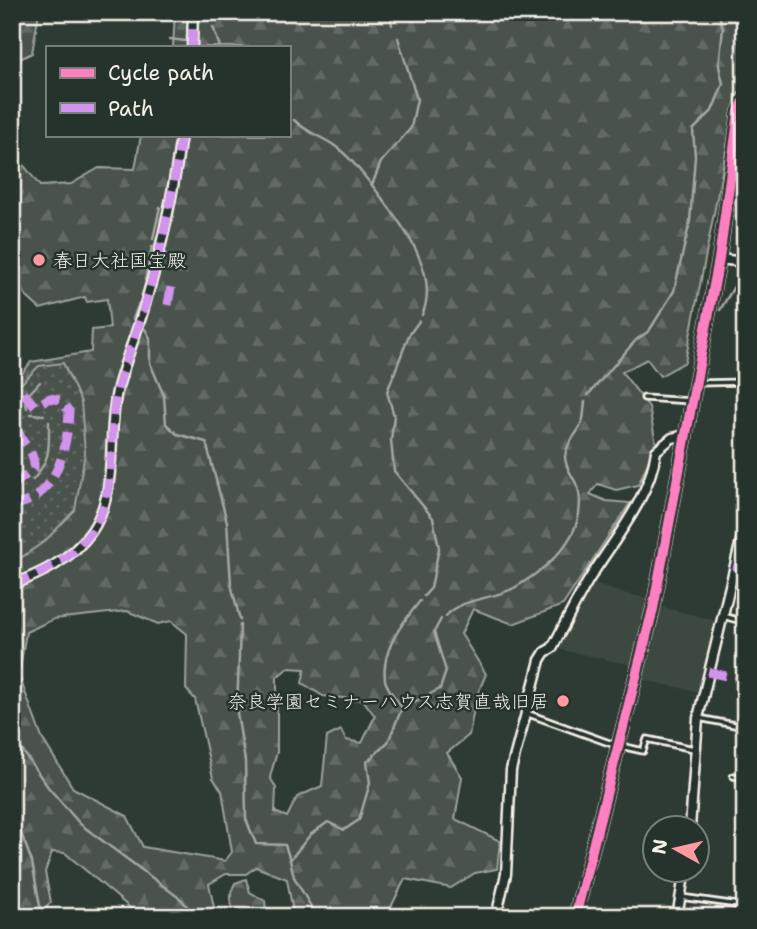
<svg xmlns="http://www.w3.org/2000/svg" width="757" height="929" viewBox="0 0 757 929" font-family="'Shantell Sans','Klee One',sans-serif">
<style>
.built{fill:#3c4841}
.forest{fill:url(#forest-firs);stroke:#9ea29a;stroke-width:2;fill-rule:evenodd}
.garden{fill:url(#garden-dots);stroke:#9ea29a;stroke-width:2}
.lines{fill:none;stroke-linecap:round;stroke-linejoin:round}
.stream{stroke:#a4a8a0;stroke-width:2.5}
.lane-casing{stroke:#f4f1e8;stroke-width:9}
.street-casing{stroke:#f4f1e8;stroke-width:13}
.secondary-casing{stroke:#f4f1e8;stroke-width:16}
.lane{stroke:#26332d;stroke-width:3.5}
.street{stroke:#26332d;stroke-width:8}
.secondary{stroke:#26332d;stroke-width:10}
.quiet{stroke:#d193ec;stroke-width:9;stroke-dasharray:18 9;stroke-linecap:butt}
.cycleway-casing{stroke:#26332d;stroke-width:15}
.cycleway{stroke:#ff80c0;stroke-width:10}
.poi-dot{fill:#ff9aa2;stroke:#26332d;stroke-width:2.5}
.labels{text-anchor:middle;stroke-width:5;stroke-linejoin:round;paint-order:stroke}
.poi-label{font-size:19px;fill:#f4f1e8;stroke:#26332d;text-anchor:start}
</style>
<defs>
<pattern id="forest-firs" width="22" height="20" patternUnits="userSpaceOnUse" patternTransform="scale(1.75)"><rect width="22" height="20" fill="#48524c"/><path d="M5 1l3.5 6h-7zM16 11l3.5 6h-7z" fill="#636b66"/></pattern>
<pattern id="garden-dots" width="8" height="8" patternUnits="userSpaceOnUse" patternTransform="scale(1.75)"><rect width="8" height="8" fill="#48524c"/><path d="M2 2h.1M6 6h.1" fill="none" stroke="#636b66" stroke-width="1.8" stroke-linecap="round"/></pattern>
</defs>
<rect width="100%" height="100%" fill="#2e3b34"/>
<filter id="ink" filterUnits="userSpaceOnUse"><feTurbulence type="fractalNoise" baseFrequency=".0143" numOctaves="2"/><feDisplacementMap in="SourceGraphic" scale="14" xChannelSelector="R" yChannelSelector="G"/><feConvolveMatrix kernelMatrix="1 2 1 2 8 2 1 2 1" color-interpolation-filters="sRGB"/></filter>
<g filter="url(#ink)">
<polygon class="built" points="589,581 618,592 654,600 654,605 717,621 699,692 635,678 637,666 552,648"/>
<g class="forest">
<polygon points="12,12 39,12 32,53 12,63"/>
<path d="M175,12h570v74l-8,9 -52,267 -25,14 -13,-17 -25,13 27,35 7,37 -18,41 -22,5 -18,-6 -8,10 16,7 24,2 -67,102 -50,19 -40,-15 -12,25 25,40 -10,24 -7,37 -22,18 15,24 -7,42 45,22 -3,28 -22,4 -24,15 -46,-9 -19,38h-89l-4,-5 -6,-33 -31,-12 -10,7h-20l-17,10 7,33h-75l-76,-64 -13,-1 -7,20 6,30 -13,15h-16l-10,-30v-510l6,2 13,-17 60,-10 1,-22 18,-2 -3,-29 -20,3 -2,-5 -45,12 -13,-12 -15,-25v-110l10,1 18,23 31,-2 28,-16 36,1 6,-34h148v-88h-116zM127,611l31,13 13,-3 16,13 -1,55 9,10 18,79 9,13 10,61 -7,9 -82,-14 -16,-31 -54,-28 -31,-50 -21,-57 -7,-6 6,-7 6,-36 28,-13zM288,668l17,1 -3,14 21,13 40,4 12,16 -13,27 -16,-3 -5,-10 -14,7 -5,49 -25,11 -10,20 -12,-5 1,-24 -6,-11 7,-25v-75z"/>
<path d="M246,879l4,13 15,9 2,16h-32c-5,-12 -6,-23 0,-34z"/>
</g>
<polygon class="garden" points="63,363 81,402 85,453 75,510 45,541 12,564 12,387 22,383 39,366"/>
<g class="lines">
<g class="stream">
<polyline points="206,12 210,20"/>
<polyline points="390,12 392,25"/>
<polyline points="213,27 220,47"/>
<path d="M398,38l19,61 -6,29 -30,34 -9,23c25,33 70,86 50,130"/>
<polyline points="170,39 185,41"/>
<polyline points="289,113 289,114"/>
<path d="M294,120c12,12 24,15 38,24 16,10 27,26 39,40"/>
<polyline points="153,239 160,207"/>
<polyline points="145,280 152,247"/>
<polyline points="720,310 741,275"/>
<polyline points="133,319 139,303"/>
<polyline points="419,321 409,335 387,392 394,416 391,440 394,471 433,518 439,548 431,588 424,596"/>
<polyline points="145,329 150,338 150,363 164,396 166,424 177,434 206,442 227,522 231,584 240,620"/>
<polyline points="588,395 636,340 649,331 674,291 690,221 695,156 693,130 712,111 723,84 719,66 723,28 718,12"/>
<polyline points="27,396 40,382"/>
<polyline points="25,399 27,408"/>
<polyline points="31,414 44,415"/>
<path d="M33,480c18,-22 16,-31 16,-58"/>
<path d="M446,616c17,-19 46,-16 68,-28 34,-20 72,-52 65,-96 -2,-12 -14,-22 -14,-35 1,-14 12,-22 17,-34 2,-6 2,-14 3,-21"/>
<polyline points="240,625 237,713 245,761 246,819 256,844 285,845 290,860"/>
<path d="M402,708c-5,-8 -15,-19 -17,-28 -4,-30 17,-57 35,-79"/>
<polyline points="12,736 48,787 80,824 182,900 195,917"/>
<polyline points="12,809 32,862 42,917"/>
<polyline points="317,917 294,877 290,860 310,835 328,822 344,830 359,820 370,783 367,762 388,742 402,708 440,689 446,671 434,632 441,619"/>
</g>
<g class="lane-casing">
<g id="lane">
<polyline points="698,383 745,382"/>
<polyline points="644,398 691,401"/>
<polyline points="723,616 745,622"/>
<polyline points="526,713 612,744 643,751 647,739 694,749"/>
<polyline points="699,718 745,727"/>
<polyline points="733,776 745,778"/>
<polyline points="681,897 745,906"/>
</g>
</g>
<g class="street-casing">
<g id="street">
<polyline points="192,47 193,12"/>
<polyline points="719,259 745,262"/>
<polyline points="745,319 745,376"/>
<path d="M12,585c30,-12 59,-25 79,-53 29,-42 15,-98 27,-145 8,-29 20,-57 28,-86 16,-54 28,-111 35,-166"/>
<polyline points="690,828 698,718 745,524"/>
<path d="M496,917l10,-43 5,-104 29,-110 5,-8 7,-4c12,-22 23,-45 36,-67 25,-41 62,-82 68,-130l16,-13 14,-3"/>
<polyline points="677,917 685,870"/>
</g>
</g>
<g class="secondary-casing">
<polyline id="secondary" points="575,917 653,609 719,259 739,112 745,99"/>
</g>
<use href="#lane" class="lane"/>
<use href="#street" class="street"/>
<use href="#secondary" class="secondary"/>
<g class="quiet">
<polyline points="192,47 193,12"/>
<polyline points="168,305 171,287"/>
<path d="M12,486l22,-17c2,-22 -19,-29 -19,-51"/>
<path d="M12,505c44,-3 56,-59 57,-94l-9,-11 -10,-2 -15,8 -21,-23"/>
<polyline points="733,566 745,569"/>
<path d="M12,585c30,-12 59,-25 79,-53 29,-42 15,-98 27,-145 8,-29 20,-57 28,-86 16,-54 28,-111 35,-166"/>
<polyline points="708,672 745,680"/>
</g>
<g class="cycleway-casing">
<polyline id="cycleway" points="575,917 653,609 719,259 739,112 745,99"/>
</g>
<use href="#cycleway" class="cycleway"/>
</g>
</g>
<g class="poi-dot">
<circle cx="39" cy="260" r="7"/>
<circle cx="563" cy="701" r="7"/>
</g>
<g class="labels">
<g class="poi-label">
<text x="53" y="267">春日大社国宝殿</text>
<text x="549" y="708" text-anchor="end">奈良学園セミナーハウス志賀直哉旧居</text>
</g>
</g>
<rect width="757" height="929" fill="none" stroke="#26332d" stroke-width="42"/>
<rect x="21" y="21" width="715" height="887" fill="none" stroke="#f4f1e8" stroke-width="2.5" filter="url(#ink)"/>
<rect x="46" y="46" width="245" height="91" fill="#26332d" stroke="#787f78" stroke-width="2"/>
<rect x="60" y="68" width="35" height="10" fill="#ff80c0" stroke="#787f78" stroke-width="2"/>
<text x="108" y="80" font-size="21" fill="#f4f1e8">Cycle path</text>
<rect x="60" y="103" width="35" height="10" fill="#d193ec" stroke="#787f78" stroke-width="2"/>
<text x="108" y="116" font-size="21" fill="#f4f1e8">Path</text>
<g transform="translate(676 849) rotate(278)"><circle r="33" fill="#26332d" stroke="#787f78" stroke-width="2"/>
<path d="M0-5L12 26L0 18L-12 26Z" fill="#ff9aa2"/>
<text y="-10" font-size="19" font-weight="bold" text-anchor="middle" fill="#f4f1e8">N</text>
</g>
</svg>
